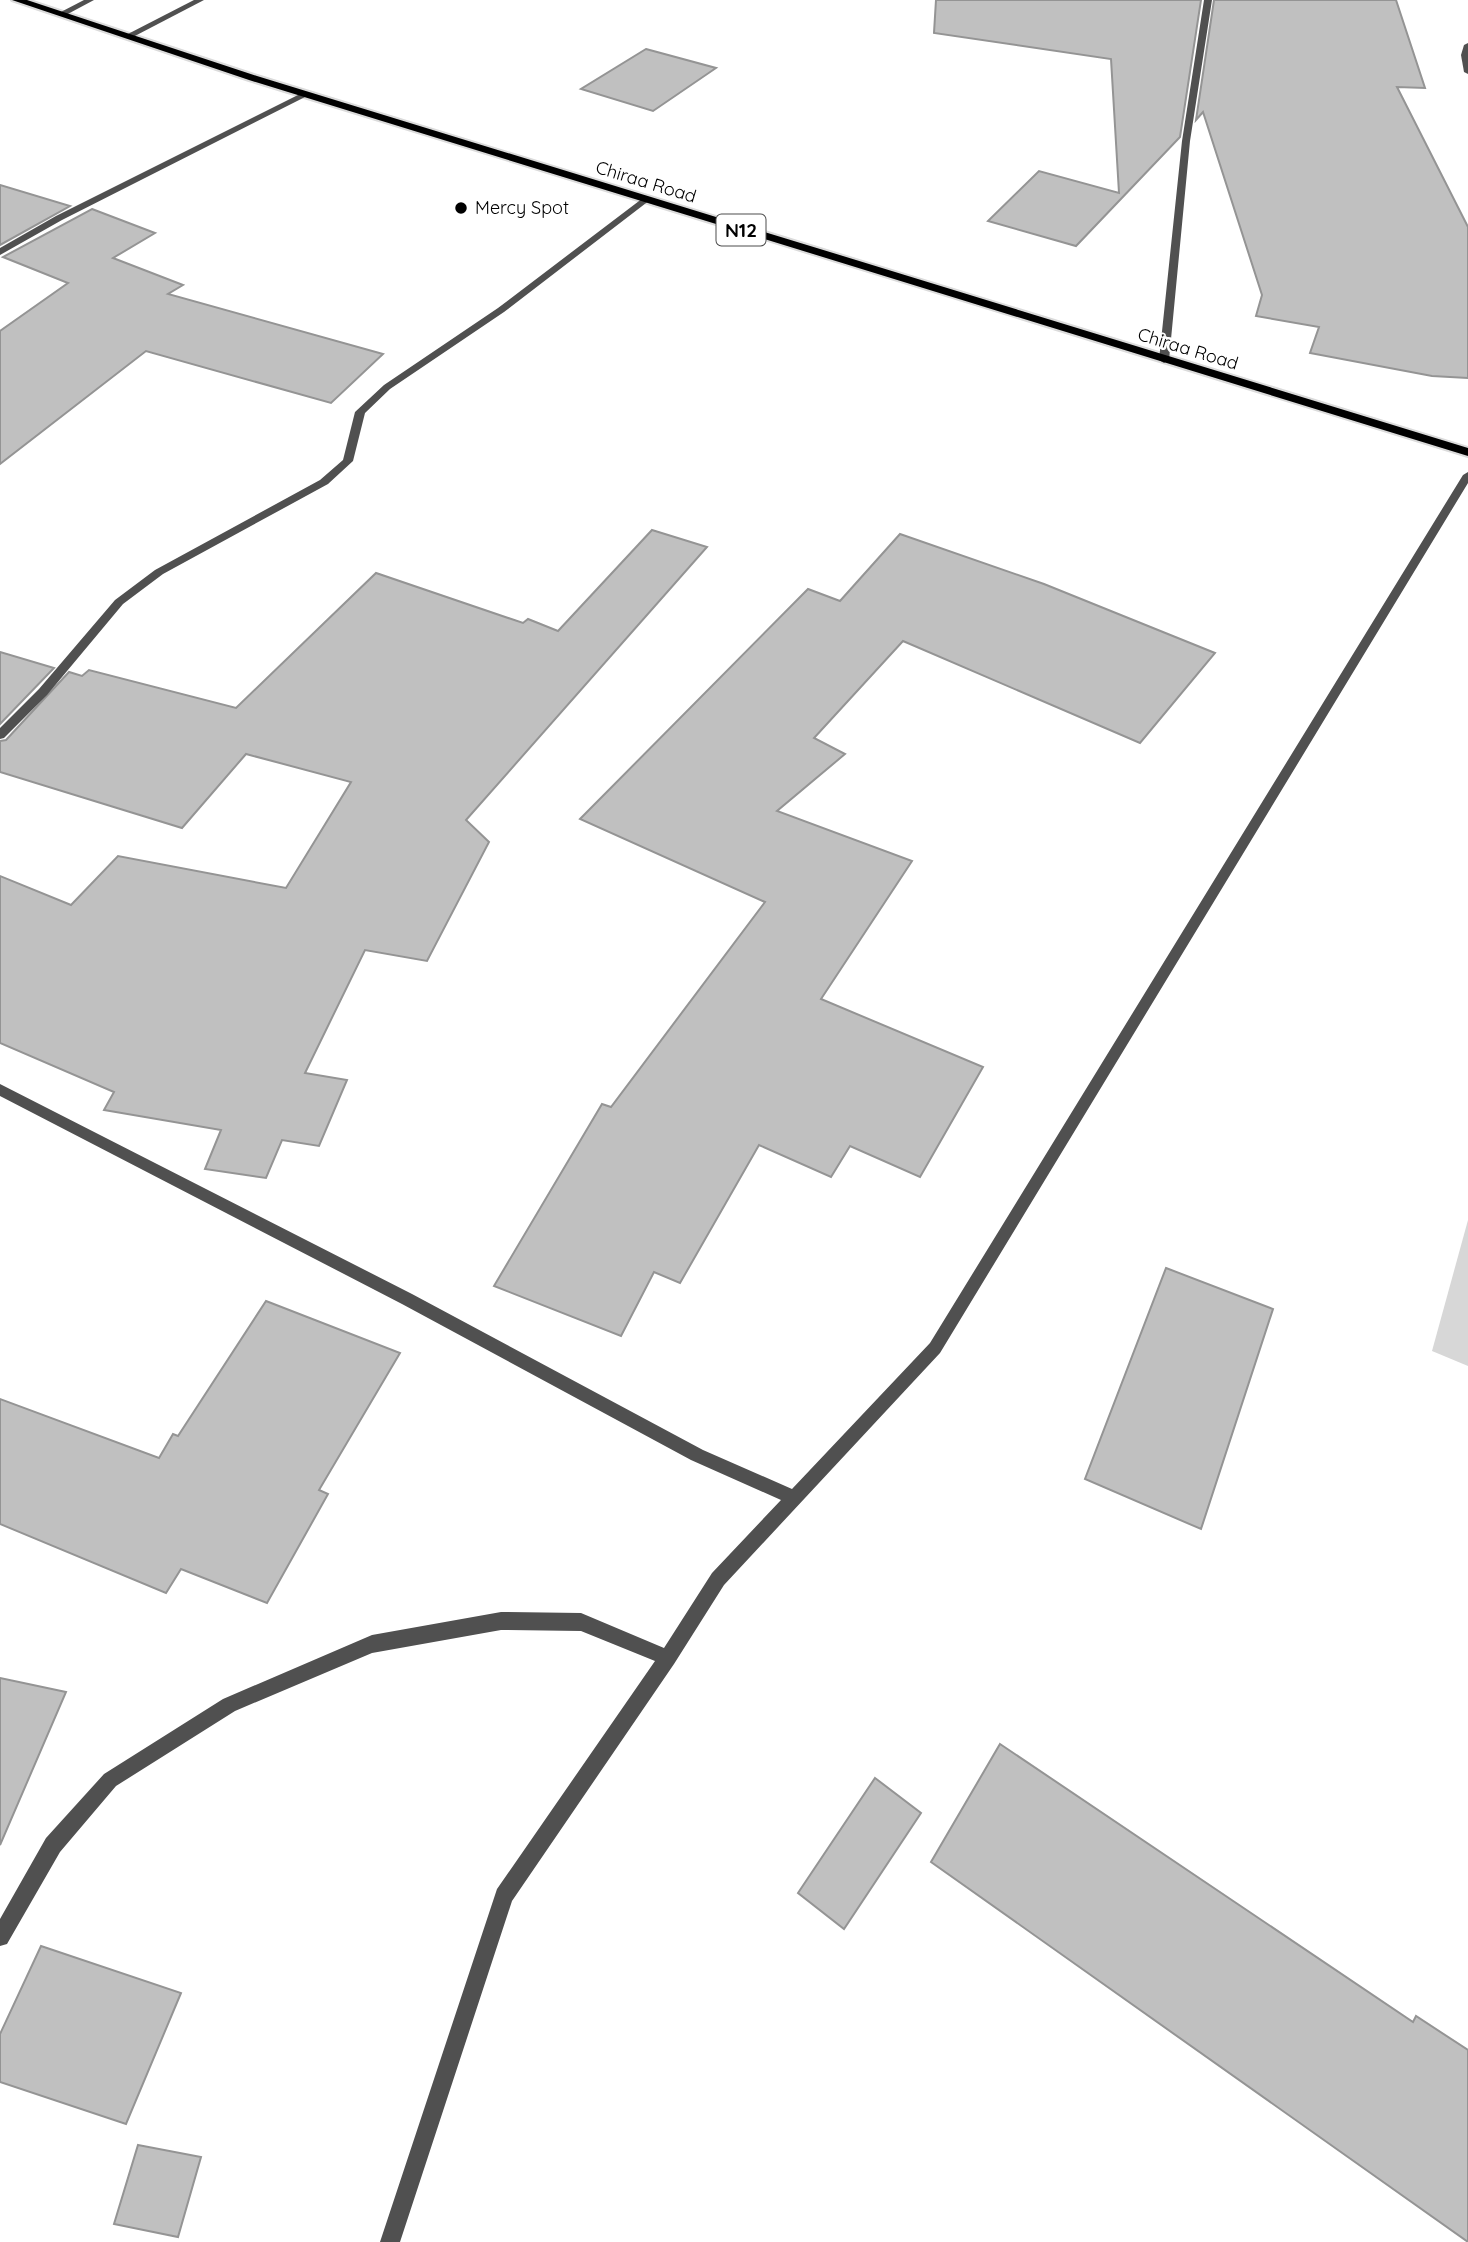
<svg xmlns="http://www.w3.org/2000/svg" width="1468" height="2242" viewBox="0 0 1468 2242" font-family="Quicksand,sans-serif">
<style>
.green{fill:#d7d7d7}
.building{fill:#c0c0c0;stroke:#949494;stroke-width:2}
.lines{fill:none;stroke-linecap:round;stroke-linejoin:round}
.trunk-casing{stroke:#dbdbdb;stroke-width:4}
.service{fill:#505050;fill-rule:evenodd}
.minor{fill:#505050;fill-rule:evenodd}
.trunk{fill:#000;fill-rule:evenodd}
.poi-dot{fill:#000;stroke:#fff;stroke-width:2.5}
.labels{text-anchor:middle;stroke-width:5;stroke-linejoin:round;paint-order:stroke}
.far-street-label{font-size:18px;fill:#000;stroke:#fff}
.far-poi-label{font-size:18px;fill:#000;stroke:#fff;text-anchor:start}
.shield{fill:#fff;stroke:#4c4c4c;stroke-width:2}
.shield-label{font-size:19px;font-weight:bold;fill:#000}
</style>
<rect width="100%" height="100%" fill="#fff"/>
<polygon class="green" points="1468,1220 1468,1366 1432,1351"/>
<g class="building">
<polygon points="936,0 1201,0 1180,137 1076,246 988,221 1039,171 1119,193 1111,59 934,33"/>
<polygon points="1214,0 1396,0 1425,88 1397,87 1468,227 1468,378 1432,376 1310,353 1319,327 1256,316 1262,295 1203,112 1196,120"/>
<polygon points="646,49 716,68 653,111 581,89"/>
<polygon points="0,185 70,206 0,245"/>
<polygon points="92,209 155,233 113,258 183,285 168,294 383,354 331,403 146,351 0,464 0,331 68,283 3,257"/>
<polygon points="652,530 707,547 466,820 489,842 427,961 365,950 305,1073 347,1080 319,1146 282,1140 266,1178 205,1169 221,1130 104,1110 114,1092 0,1043 0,876 71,905 118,856 286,888 351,782 246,754 182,828 0,772 0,741 6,740 69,672 82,676 89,670 236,708 376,573 523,623 528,619 558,631"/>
<polygon points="900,534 1044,584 1215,653 1140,743 903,641 814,738 845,754 777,811 912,861 821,999 983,1067 920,1177 850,1146 831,1177 759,1145 680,1283 654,1272 621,1336 494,1286 602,1104 611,1107 765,902 580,819 808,589 840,601"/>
<polygon points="0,652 54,668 0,724"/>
<polygon points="1166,1268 1273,1309 1201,1529 1085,1479"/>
<polygon points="266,1301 400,1353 319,1490 328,1494 267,1603 181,1569 166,1593 0,1524 0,1399 159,1458 173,1434 178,1436"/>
<polygon points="0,1678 66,1692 0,1845"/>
<polygon points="1000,1744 1413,2022 1416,2016 1468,2050 1468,2242 931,1862"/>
<polygon points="875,1778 921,1813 844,1929 798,1893"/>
<polygon points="41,1946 181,1993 126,2124 0,2082 0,2034"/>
<polygon points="138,2145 201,2157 178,2237 114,2224"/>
</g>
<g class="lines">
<g class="trunk-casing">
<polygon id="trunk" points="12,0 27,0 257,76 1468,448 1468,456 249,80"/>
</g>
<polygon class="service" points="84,0 94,0 64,16 57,14"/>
<g class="minor">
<polygon points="194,0 204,0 131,38 124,36"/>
<polygon points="1204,0 1212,0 1190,141 1169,360 1164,363 1159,360 1182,141"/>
<polygon points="1468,43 1468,74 1464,72 1461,55 1464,45"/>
<polygon points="304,92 311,94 62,220 0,255 0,248 56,216"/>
<polygon points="643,198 650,200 504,312 390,389 365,413 353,461 328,484 163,574 123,604 47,695 4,738 0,739 0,728 39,689 115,600 155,570 320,480 343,460 355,412 384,385 498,308"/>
<polygon points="1468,472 1468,483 940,1353 724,1585 674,1664 512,1901 400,2242 380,2242 497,1889 655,1661 581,1631 501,1630 372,1653 235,1711 116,1786 60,1852 7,1944 0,1946 0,1919 46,1838 104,1774 223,1699 372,1635 501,1612 581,1613 664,1648 712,1573 781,1500 691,1460 402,1304 0,1096 0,1084 412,1294 703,1450 792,1489 930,1343 1463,475"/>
</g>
<use href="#trunk" class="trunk"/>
</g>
<circle class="poi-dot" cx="461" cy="208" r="7"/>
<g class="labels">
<g class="far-street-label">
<text transform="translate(646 182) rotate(17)" y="6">Chiraa Road</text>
<text transform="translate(1188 349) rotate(17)" y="6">Chiraa Road</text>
</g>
<g class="far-poi-label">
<text x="475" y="214">Mercy Spot</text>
</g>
<rect class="shield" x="716.5" y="214.5" width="49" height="31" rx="5"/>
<g class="shield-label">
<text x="741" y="237">N12</text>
</g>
</g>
</svg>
